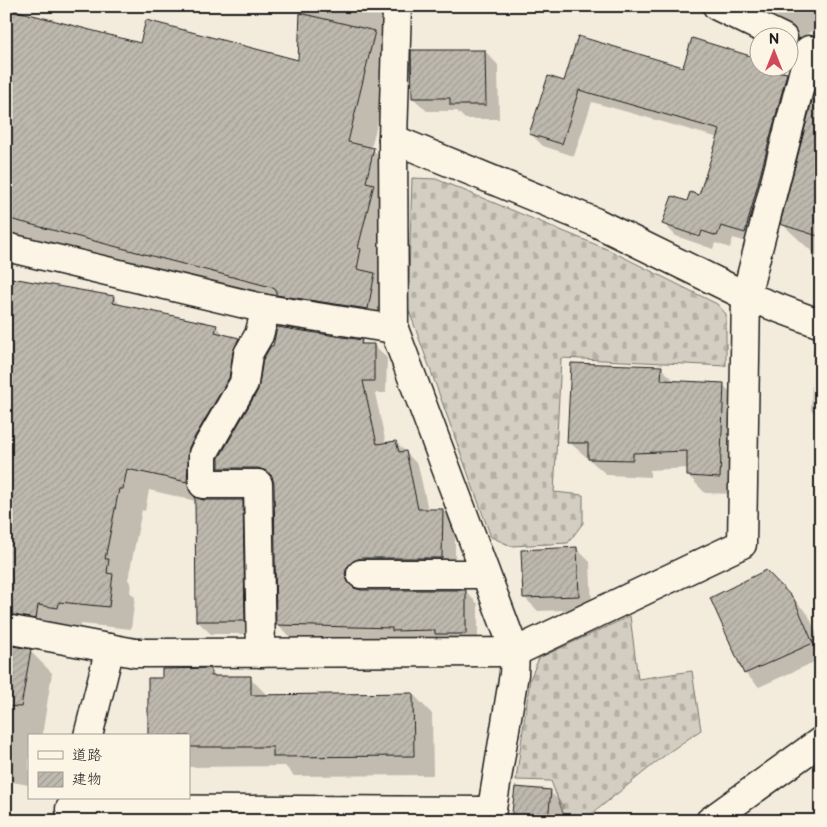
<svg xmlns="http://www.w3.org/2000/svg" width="827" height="827" viewBox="0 0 827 827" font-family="'Balsamiq Sans','Klee One',sans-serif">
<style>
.cemetery{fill:url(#cemetery-stones);stroke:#78756e}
.shadow{fill:#0003}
.building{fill:url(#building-hatch);stroke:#1c1c1c}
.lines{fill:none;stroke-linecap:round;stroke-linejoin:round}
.minor-casing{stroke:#1c1c1c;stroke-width:31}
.minor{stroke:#fcf5e5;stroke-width:28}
</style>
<defs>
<pattern id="cemetery-stones" width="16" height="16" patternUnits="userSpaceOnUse" patternTransform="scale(1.25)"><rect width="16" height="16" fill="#d3cec1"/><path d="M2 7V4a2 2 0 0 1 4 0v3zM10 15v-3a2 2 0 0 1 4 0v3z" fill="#b5b0a5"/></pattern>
<pattern id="building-hatch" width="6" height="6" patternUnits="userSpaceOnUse" patternTransform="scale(1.25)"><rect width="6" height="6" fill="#beb9ae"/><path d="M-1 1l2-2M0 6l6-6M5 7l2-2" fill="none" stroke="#a39e95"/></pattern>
</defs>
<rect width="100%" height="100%" fill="#f3ecdd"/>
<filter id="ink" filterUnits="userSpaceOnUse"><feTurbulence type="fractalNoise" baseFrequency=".02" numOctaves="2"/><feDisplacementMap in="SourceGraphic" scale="10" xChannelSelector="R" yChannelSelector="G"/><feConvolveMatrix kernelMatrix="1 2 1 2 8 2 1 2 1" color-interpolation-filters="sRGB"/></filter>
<g filter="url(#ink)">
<g class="cemetery">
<polygon points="412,178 436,179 609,250 717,304 726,314 726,366 561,358 554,492 583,495 583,523 568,543 511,546 491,537 408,308"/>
<polygon points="630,616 638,679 692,671 701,730 669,752 583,821 566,821 551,781 516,780 530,679 539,658"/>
</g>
<g class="shadow">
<polygon points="301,6 395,6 395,53 371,148 393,169 394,206 378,268 381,270 379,279 395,295 388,329 6,232 6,9 141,44 300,61"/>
<polygon points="729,6 821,6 821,24 799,40"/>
<polygon points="485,51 498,65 499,119 465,119 457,111 427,111 413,98"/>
<polygon points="684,68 781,68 792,78 758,245 733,238 730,248 715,243 713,249 676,236 664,224 688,203 700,197 719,138 592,102 574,156 543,146 530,133 565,83"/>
<polygon points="821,83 821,260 782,224"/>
<polygon points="6,278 114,298 122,306 216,326 225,335 239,339 261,361 254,374 250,406 361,341 365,345 374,345 387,358 386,393 375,393 386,444 396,442 418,465 428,510 442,510 455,523 455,571 360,580 358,590 465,591 478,604 478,646 290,637 277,624 274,481 233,481 220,468 220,454 211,469 209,501 242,501 256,515 258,634 211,634 197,621 196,501 149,490 145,511 142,510 128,580 131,583 130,592 135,597 131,629 81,624 80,630 16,642 14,647 30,651 52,673 42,736 29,736 29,785 6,781"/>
<polygon points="817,340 821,340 821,419 811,410 813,350"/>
<polygon points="661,368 676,382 723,385 741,402 737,494 705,493 688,475 688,468 650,470 650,477 607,475 569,442"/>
<polygon points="576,548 590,562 592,609 538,611 525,598"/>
<polygon points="766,572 808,614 821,644 821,659 759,687 745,673 711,598"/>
<polygon points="210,670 218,678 250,678 268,696 413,694 432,714 433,775 294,776 285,766 189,767 189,736 164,679"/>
<polygon points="550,792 564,805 563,817 567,821 512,821"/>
</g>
<g class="building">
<polygon points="6,8 140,43 146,20 298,60 300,13 375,31 348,142 374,148 366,182 374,184 358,248 361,249 357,269 375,273 368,309 276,295 276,290 271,287 6,218"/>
<polygon points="578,36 683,67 692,38 760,59 760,68 787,73 745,233 721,226 717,236 702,231 700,237 662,224 672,196 687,201 690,192 699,195 720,130 579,90 562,144 529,134 548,76 564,81"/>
<polygon points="411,50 485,50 486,105 450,105 450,98 412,98"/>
<polygon points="817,81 821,82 821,237 780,224"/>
<polygon points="6,277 114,296 113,303 217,325 215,332 239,338 233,352 229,378 189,447 187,482 127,469 123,489 119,489 105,559 109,559 107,573 113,574 109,607 59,602 58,608 38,605 36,619 6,614"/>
<polygon points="277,327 362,340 361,344 374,344 374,381 363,381 377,444 396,441 399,452 406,451 418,509 443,509 442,558 361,558 353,561 347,567 345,574 348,582 354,588 361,590 466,590 466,634 435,634 435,630 392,631 392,628 276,625 274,484 272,476 266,471 258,468 219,468 219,458 258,390 263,359 271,346 273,346"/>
<polygon points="571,363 662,366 661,380 724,383 720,478 687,476 687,451 633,453 633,460 588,459 588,443 567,443"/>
<polygon points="195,497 203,500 243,500 245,621 196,621"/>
<polygon points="577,547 579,596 523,598 521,550"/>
<polygon points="766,570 794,599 813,643 744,674 710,598"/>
<polygon points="6,645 31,649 21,707 6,706"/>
<polygon points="211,668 211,676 251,676 251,695 413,693 414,756 273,757 273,747 189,747 189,736 148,736 148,678 162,678 162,669"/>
<polygon points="515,787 551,790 548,821 511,821"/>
</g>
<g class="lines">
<g class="minor-casing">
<g id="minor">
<polyline points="397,6 393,139 394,329 515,652 514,674 490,821"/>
<polyline points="717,6 783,38"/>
<polyline points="393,139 595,222 746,296 821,324"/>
<polyline points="6,247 266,309 394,329"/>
<polyline points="361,574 485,574"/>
<polyline points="6,629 135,653 515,652 742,544 746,296 809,50"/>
<polyline points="261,653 258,484 203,484 203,454 244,383 248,354 259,335 266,309"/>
<polyline points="88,736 110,648"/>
<polyline points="70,809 491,811"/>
<polyline points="710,821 821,741"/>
</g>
</g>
<use href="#minor" class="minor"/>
</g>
</g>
<rect width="827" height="827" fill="none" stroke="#fcf5e5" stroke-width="25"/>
<rect x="12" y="12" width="802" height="802" fill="none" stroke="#1c1c1c" stroke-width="2" filter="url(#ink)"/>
<rect x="28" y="734" width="162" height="65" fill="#fcf5e5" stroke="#a29e95"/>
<rect x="38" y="751" width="25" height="8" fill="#fcf5e5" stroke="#a29e95"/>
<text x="72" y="760" font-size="15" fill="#1c1c1c">道路</text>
<rect x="38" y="772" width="25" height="15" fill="url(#building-hatch)" stroke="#a29e95"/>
<text x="72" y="784" font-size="15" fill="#1c1c1c">建物</text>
<g transform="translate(774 52)"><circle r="24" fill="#fcf5e5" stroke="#a29e95"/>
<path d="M0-4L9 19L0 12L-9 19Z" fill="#d1495b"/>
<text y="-8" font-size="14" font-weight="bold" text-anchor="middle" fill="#1c1c1c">N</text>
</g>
</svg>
